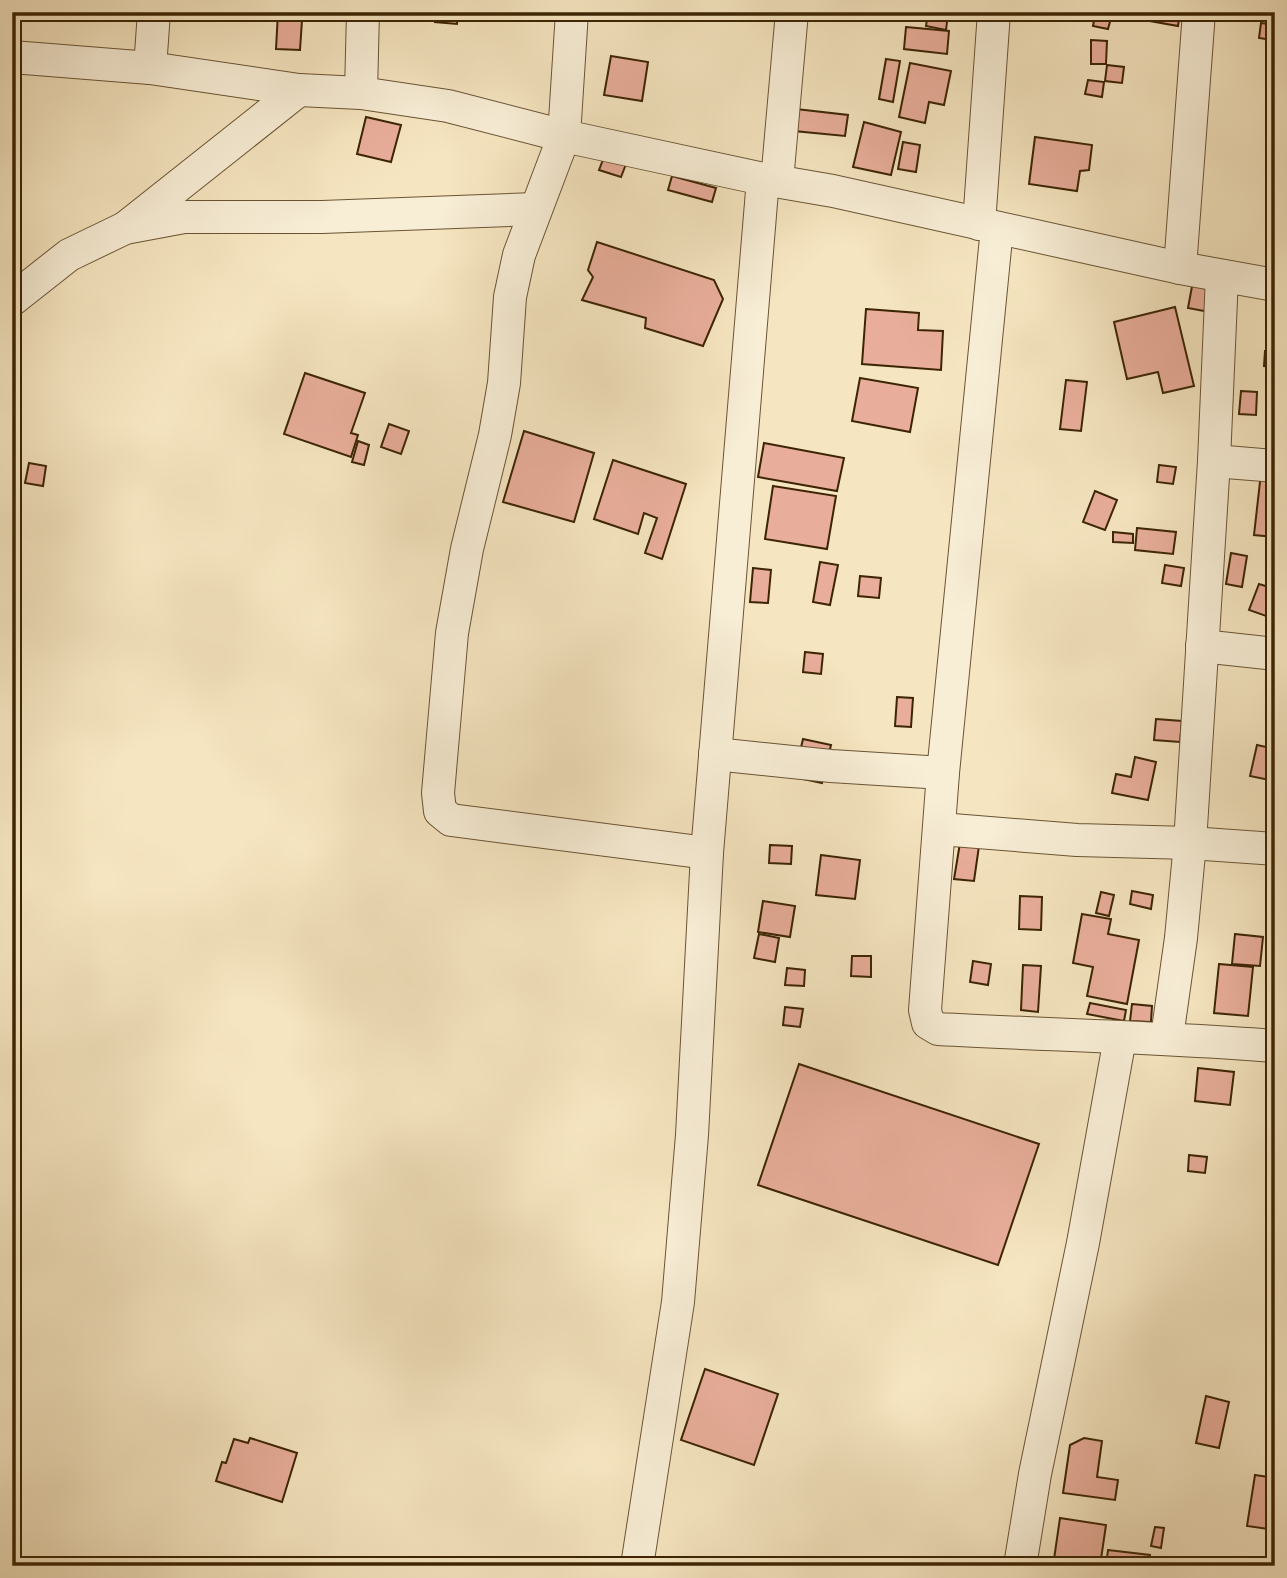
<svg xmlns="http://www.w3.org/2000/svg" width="1287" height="1578" viewBox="0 0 1287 1578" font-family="'EB Garamond',serif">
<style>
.building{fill:#e9ae9b;stroke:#3c2404;stroke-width:2}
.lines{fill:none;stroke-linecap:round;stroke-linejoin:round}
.minor-casing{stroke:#6a5433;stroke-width:34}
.minor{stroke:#f8eed6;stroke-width:32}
</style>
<rect width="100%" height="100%" fill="#f5e5c0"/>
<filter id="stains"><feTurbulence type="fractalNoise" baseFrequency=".00286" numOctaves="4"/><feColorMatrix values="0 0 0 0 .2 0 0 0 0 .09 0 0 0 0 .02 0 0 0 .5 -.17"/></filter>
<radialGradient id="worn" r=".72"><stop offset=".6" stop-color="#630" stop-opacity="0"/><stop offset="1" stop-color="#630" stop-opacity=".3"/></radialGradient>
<g class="building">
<polygon points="278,12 291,12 291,19 302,20 300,50 276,49"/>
<polygon points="436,12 458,12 457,24 435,22"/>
<polygon points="928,12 948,14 946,30 926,26"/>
<polygon points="1139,12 1180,12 1178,26 1138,19"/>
<polygon points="1095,15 1111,18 1108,29 1093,26"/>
<polygon points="1261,23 1275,25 1272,40 1259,38"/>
<polygon points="906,27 949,31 947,54 904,49"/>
<polygon points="1091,40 1107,41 1106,64 1091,64"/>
<polygon points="611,56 648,62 642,101 604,95"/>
<polygon points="886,59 900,61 893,102 879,99"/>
<polygon points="910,63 951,71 944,105 929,102 925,123 899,117"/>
<polygon points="1107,65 1124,67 1122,83 1105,81"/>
<polygon points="1088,80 1104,82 1102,97 1085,94"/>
<polygon points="796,109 848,115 845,136 794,131"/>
<polygon points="366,117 401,125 391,162 357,154"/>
<polygon points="864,122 901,132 891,175 853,167"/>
<polygon points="1035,137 1092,145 1089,170 1080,171 1077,191 1029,184"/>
<polygon points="903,142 920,145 916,172 898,169"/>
<polygon points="606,152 628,159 621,177 599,170"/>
<polygon points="672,176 716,188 712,202 668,190"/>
<polygon points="597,242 714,280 723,299 703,346 645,328 646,318 582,300 593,277 588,270"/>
<polygon points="1193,281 1220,286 1215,313 1188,308"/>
<polygon points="1175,307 1194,386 1163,393 1158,372 1127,379 1114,322"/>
<polygon points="866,309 919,313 918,330 943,331 941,370 862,364"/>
<polygon points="1265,351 1275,351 1275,367 1264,366"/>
<polygon points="305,373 365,393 351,433 358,435 351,457 284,434"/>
<polygon points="860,378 918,388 910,432 852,421"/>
<polygon points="1066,380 1087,382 1081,431 1060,429"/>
<polygon points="1241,391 1257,392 1256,415 1239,414"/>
<polygon points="389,424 409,431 401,454 381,447"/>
<polygon points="524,431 594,453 574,522 503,502"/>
<polygon points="358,441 369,445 364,465 352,462"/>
<polygon points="764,443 844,458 837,491 758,477"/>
<polygon points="613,460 686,484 662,559 645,553 657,518 644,513 638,534 594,519"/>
<polygon points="29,463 46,466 43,486 25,483"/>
<polygon points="1159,465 1176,467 1173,484 1157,482"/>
<polygon points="1261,473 1275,474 1274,537 1254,535"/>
<polygon points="773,486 836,496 827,549 765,539"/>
<polygon points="1095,491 1117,500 1105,530 1083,522"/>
<polygon points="1137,528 1176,532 1173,554 1135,550"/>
<polygon points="1113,532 1133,534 1133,543 1113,542"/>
<polygon points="1231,553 1247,556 1242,587 1226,584"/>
<polygon points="820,562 838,565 830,605 813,602"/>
<polygon points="1165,565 1184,568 1181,586 1162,583"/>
<polygon points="753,568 771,570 768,603 750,602"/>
<polygon points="860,576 881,578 879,598 858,596"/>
<polygon points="1259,584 1275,589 1275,619 1249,610"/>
<polygon points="805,652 823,654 821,674 803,672"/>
<polygon points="897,697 913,698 911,727 895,726"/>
<polygon points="1156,719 1182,721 1180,742 1154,740"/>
<polygon points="803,739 831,745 822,783 794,777"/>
<polygon points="1257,745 1275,749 1275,781 1250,776"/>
<polygon points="1135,757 1156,762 1148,800 1112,793 1116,774 1131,777"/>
<polygon points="960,843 979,846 974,881 954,879"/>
<polygon points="770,845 792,846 791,864 769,863"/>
<polygon points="821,855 860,860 855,899 816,895"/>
<polygon points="1132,891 1153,895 1151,909 1130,904"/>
<polygon points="1101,892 1114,895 1109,916 1096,913"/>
<polygon points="1020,896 1042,897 1041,930 1019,929"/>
<polygon points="763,901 795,906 790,937 758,932"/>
<polygon points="1082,914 1111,919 1108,934 1139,940 1127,1004 1087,996 1093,967 1073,963"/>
<polygon points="759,934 779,938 775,962 754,958"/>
<polygon points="1235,934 1263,937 1260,966 1232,964"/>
<polygon points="852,956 871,956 871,977 851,976"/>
<polygon points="973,961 991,964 988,985 970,982"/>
<polygon points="1219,964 1253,967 1248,1016 1214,1013"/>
<polygon points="1023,965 1041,966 1038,1012 1021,1010"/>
<polygon points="787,968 805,970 804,986 785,985"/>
<polygon points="1090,1003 1126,1010 1124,1021 1087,1014"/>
<polygon points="1132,1004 1152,1006 1151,1022 1130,1021"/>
<polygon points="785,1007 803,1009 800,1027 783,1025"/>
<polygon points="799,1064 1039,1144 998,1265 758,1185"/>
<polygon points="1198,1068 1234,1072 1230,1105 1195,1101"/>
<polygon points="1189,1155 1207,1157 1205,1173 1188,1171"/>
<polygon points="705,1369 778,1394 754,1465 681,1440"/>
<polygon points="1206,1396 1229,1402 1219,1448 1196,1443"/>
<polygon points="250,1438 297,1453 282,1502 216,1481 222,1462 226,1463 234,1439 248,1443"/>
<polygon points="1084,1438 1102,1441 1097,1477 1118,1480 1115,1500 1063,1493 1070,1445"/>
<polygon points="1255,1475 1275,1478 1275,1530 1247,1526"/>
<polygon points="1060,1518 1106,1525 1100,1566 1053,1566"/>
<polygon points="1155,1527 1164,1528 1161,1548 1151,1546"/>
<polygon points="1108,1550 1150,1555 1149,1566 1106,1566"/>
</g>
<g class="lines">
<g class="minor-casing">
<g id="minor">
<polyline points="572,12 564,136 519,255 510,297 504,383 495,435 467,549 452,633 438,793 440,811 451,820 707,853"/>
<polyline points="12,57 150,68 299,90 361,93 448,106 564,136 763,179 833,191 1180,268 1275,285"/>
<polyline points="150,68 154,12"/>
<polyline points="361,93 363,12"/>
<polyline points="777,181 792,12"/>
<polyline points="979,224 994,12"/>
<polyline points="125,228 184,217 322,217 535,209"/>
<path d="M997,228l-54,545 -18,237 3,13 10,6c113,6 225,8 337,17"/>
<polyline points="1180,268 1199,12"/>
<polyline points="12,300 69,255 125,228 299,90"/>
<polyline points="1214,461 1275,466"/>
<polyline points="1202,646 1275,654"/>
<polyline points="715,754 831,766 943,773"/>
<polyline points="940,829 1077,840 1190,843 1275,849"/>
<polyline points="1167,1037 1181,938 1190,843 1214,461 1222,276"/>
<polyline points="637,1566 678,1302 692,1135 707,853 763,179"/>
<polyline points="1020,1566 1035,1474 1083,1243 1120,1038"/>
</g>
</g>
<use href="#minor" class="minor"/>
</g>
<rect width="1287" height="1578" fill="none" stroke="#f5e5c0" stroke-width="42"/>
<rect x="14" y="14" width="1259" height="1550" fill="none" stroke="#3c2404" stroke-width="3.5"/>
<rect x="21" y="21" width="1245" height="1536" fill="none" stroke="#3c2404" stroke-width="2"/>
<rect width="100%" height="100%" filter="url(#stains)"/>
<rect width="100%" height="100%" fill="url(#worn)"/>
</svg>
